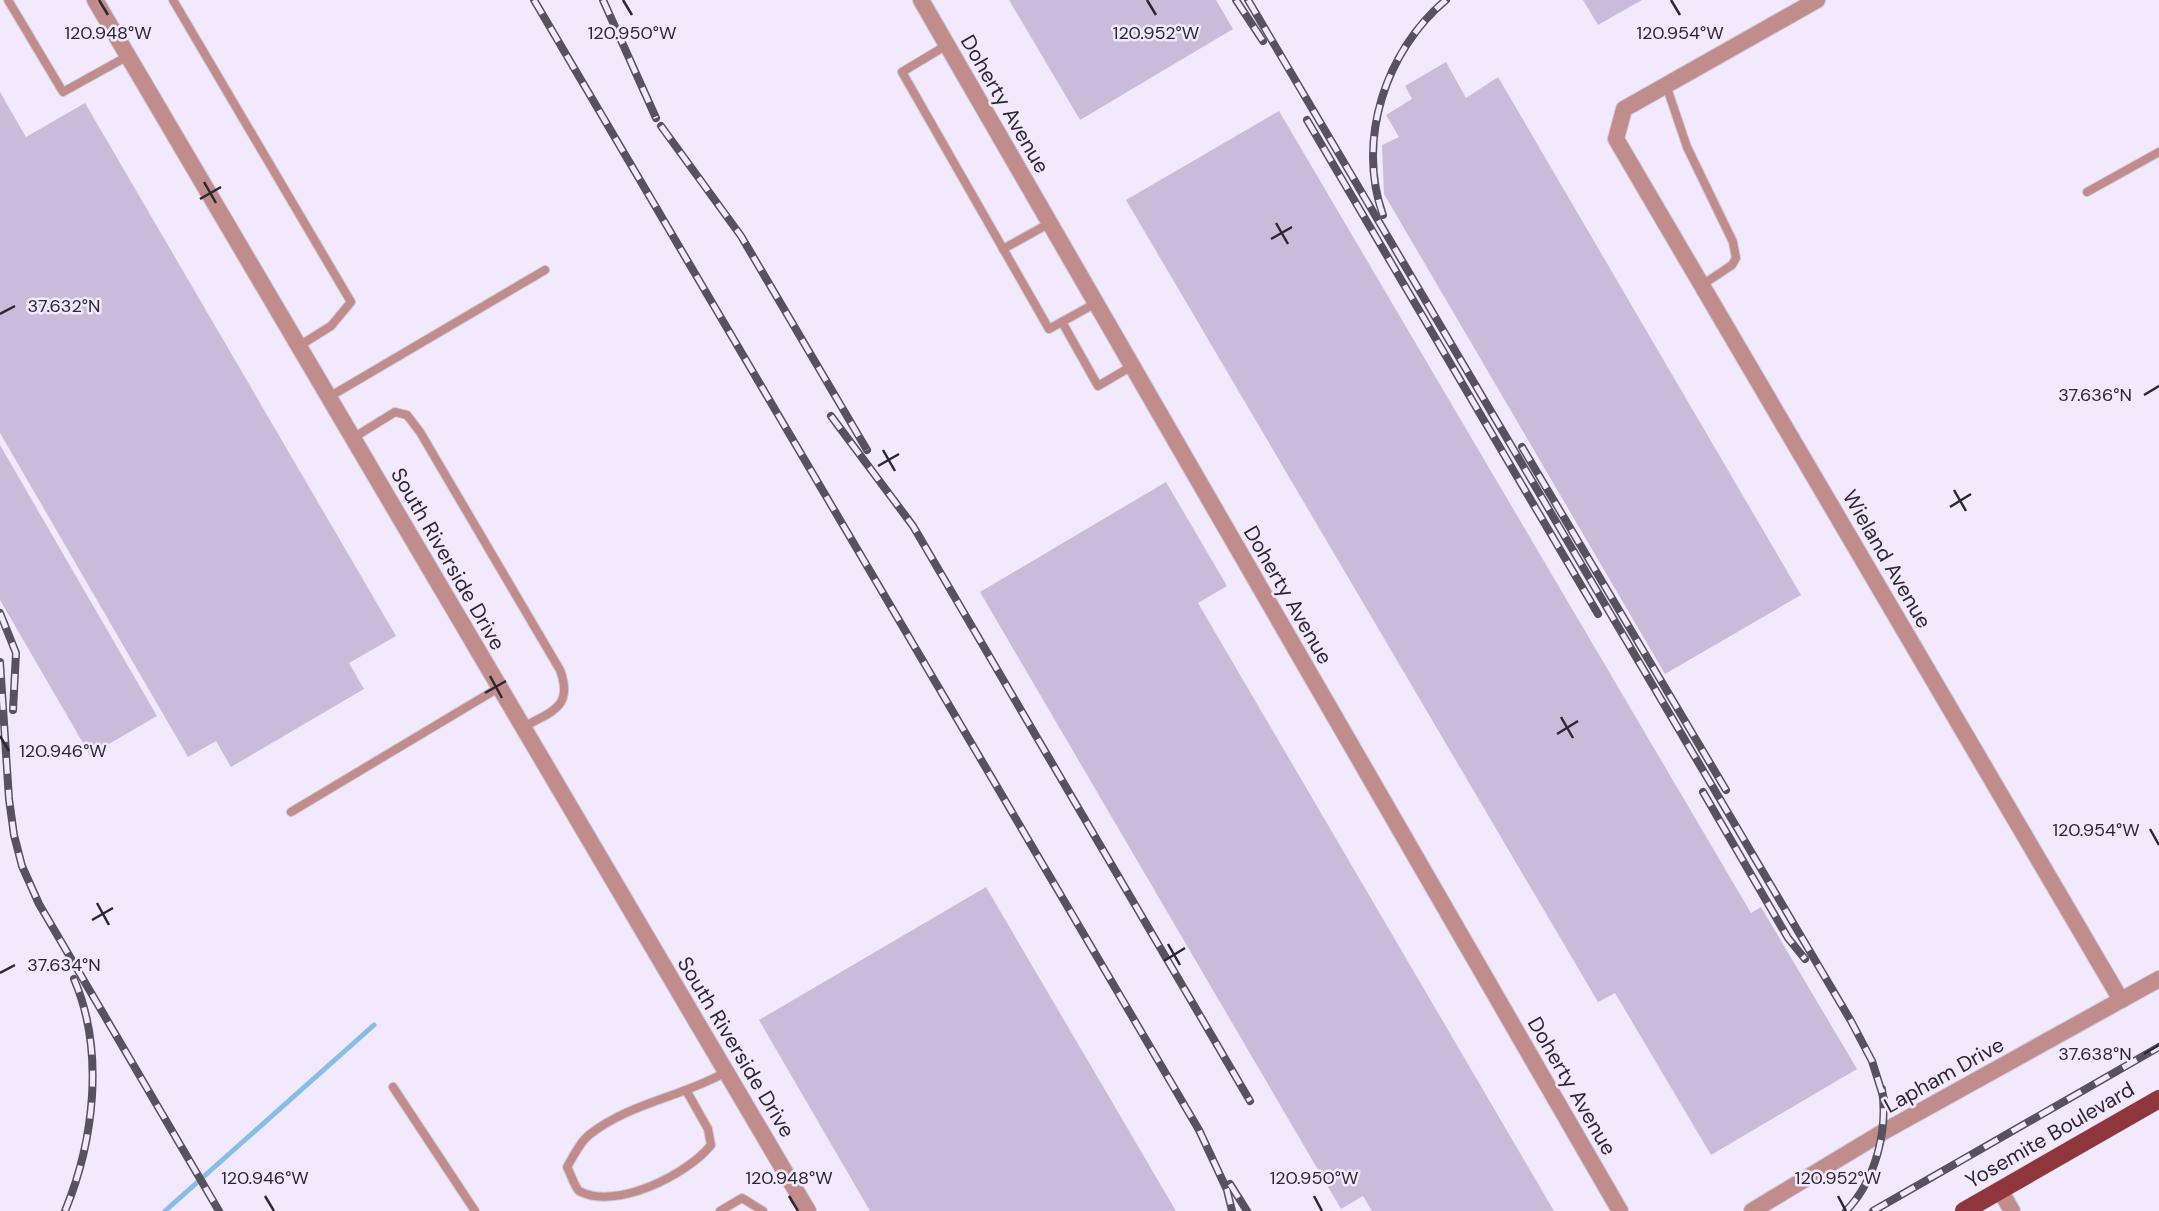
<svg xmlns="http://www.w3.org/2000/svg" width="2159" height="1211" viewBox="0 0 2159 1211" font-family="'DM Sans',sans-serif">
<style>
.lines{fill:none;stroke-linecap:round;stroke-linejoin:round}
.stream{stroke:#87bde6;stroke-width:5}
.building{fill:#cbbbdb}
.lane-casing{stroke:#cfc6d9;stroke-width:10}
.street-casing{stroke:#cfc6d9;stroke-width:18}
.primary-casing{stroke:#cfc6d9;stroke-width:19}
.lane{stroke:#c08c8c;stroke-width:8}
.street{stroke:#c08c8c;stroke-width:16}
.primary{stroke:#8f363d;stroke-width:18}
.rail-casing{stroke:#58515f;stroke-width:8}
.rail{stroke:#f3e9fd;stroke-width:5;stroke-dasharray:16;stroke-linecap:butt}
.ticks{fill:none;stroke:#2d2733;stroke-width:2.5}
.labels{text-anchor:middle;stroke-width:5;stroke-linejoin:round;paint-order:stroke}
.street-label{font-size:21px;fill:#2d2733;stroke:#f3e9fd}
.ticks-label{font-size:18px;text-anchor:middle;fill:#2d2733;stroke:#f3e9fd;stroke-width:5;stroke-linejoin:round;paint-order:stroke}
</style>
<rect width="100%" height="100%" fill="#f3e9fd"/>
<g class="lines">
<polyline class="stream" points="165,1211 374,1025"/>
</g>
<g class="building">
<polygon points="1009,0 1216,0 1233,29 1080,120"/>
<polygon points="1583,0 1642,0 1598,25"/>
<polygon points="1446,62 1466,98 1498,77 1801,595 1665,674 1384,194 1382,145 1399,137 1386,115 1412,99 1405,86"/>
<polygon points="0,92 26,137 85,103 396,636 349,663 364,689 231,767 216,741 188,757 0,433"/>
<polygon points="1279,111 1751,913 1761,907 1857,1069 1711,1155 1615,993 1598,1002 1126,200"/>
<polygon points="0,445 157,716 90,755 0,600"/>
<polygon points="1166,482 1227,586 1198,603 1554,1211 1372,1211 1363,1196 1341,1209 980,592"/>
<polygon points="986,887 1176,1211 870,1211 759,1020"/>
</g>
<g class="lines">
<g class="lane-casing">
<g id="lane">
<polyline points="8,0 63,92 128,56"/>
<polyline points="173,0 351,302 331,326 299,346"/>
<polyline points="947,45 902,72 1049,329 1096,303"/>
<polyline points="1666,85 1687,147 1733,242 1736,258 1732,265 1702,285"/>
<polyline points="2087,192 2159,152"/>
<polyline points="1003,249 1050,223"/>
<polyline points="1062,322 1098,386 1132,366"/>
<polyline points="329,397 545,270"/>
<path d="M353,438l42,-26 12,3 13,17 140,238c14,37 -9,42 -37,57"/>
<polyline points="291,812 500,687"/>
<polyline points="393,1087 475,1211"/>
<path d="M686,1090l22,39 3,16c-23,29 -95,66 -132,46 -5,-5 -8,-17 -12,-24 6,-10 13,-25 22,-32 40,-32 93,-38 137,-63"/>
<polyline points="720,1211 742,1198 763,1211"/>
</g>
</g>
<g class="street-casing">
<g id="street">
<polyline points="95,0 808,1211"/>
<polyline points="921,0 1620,1211"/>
<polyline points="1817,0 1624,109 1616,139 2121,1000"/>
<polyline points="2000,1190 2012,1211"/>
<polyline points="1752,1211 1883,1132 2159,979"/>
</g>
</g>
<g class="primary-casing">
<polyline id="primary" points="1964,1211 2159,1099"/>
</g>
<use href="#lane" class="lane"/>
<use href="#street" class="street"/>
<use href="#primary" class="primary"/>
<g class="rail-casing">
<g id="rail">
<polyline points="534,0 1199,1130 1227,1190 1232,1211"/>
<polyline points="603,0 656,118"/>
<polyline points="1236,0 1263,41"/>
<polyline points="1248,0 1851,1021 1872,1061 1884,1099"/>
<polyline points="1307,120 1598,614"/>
<polyline points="661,126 741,236 867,450"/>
<path d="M1383,215c-27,-75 3,-165 63,-215"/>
<polyline points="831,416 913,526 1250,1101"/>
<polyline points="1522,447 1726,790"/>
<polyline points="0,613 16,653 13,710"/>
<polyline points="0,662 9,799 14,835 22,866 39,904 219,1211"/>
<polyline points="1703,792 1788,938 1805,959"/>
<polyline points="1230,1184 1247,1211"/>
<path d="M65,1211c29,-70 40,-160 9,-232"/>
<path d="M1846,1211c30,-31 42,-81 36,-122"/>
<polyline points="1873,1211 2159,1047"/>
</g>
</g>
<use href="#rail" class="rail"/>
</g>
<path class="ticks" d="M99,0l9,15M623,0l9,15M1147,0l9,15M1671,0l9,15M204,182l12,21M200,199l21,-12M1276,223l12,21M1271,239l21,-12M0,314l15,-8M2144,395l15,-9M883,450l12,21M878,466l21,-12M1954,490l12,21M1950,507l21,-13M490,676l12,22M485,693l21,-12M1561,717l12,21M1557,734l21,-13M0,736l9,15M2150,829l9,16M97,903l12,22M92,920l21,-12M1168,944l12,21M1164,961l21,-13M0,973l15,-8M2144,1054l15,-9M265,1196l9,15M789,1196l9,15M1314,1196l8,15M1838,1196l8,15"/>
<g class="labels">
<g class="street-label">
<text transform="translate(1005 104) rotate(60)" y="7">Doherty Avenue</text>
<text transform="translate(448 559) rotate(60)" y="7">South Riverside Drive</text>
<text transform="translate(1887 559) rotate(60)" y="7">Wieland Avenue</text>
<text transform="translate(1288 595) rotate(60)" y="7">Doherty Avenue</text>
<text transform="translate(736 1047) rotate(59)" y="7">South Riverside Drive</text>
<text transform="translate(1944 1075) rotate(-29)" y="7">Lapham Drive</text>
<text transform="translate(1572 1086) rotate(60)" y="7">Doherty Avenue</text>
<text transform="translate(2050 1135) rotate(-30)" y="7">Yosemite Boulevard</text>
</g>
</g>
<g class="ticks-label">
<text x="108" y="39">120.948°W</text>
<text x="632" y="39">120.950°W</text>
<text x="1156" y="39">120.952°W</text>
<text x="1680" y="39">120.954°W</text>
<text x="64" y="312">37.632°N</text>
<text x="2095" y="401">37.636°N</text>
<text x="63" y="757">120.946°W</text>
<text x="2096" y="836">120.954°W</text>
<text x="64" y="971">37.634°N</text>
<text x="2095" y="1060">37.638°N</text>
<text x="265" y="1184">120.946°W</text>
<text x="789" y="1184">120.948°W</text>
<text x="1314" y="1184">120.950°W</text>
<text x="1838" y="1184">120.952°W</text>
</g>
</svg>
